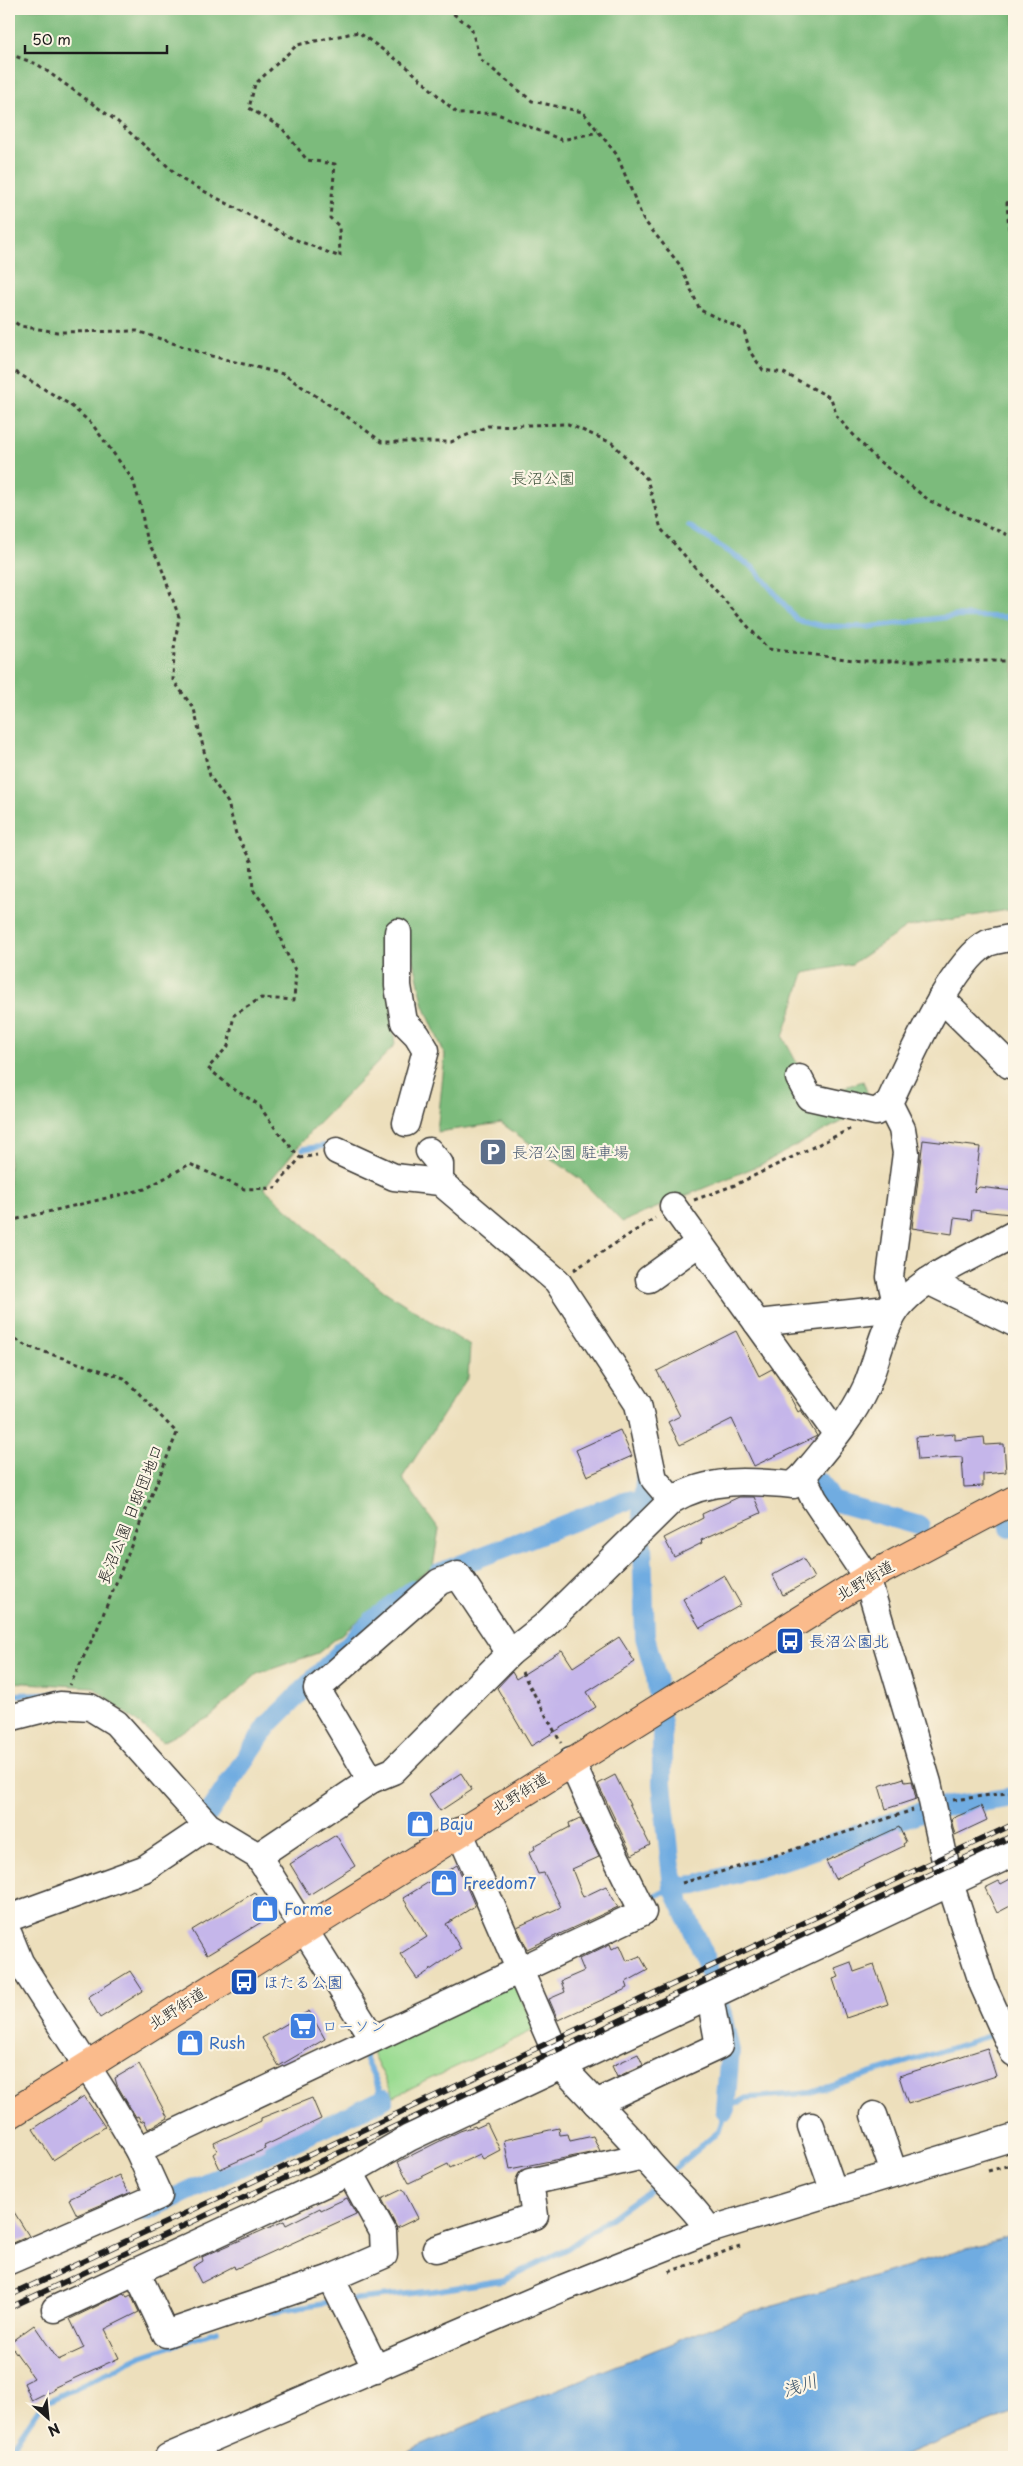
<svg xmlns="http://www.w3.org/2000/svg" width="1023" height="2466" viewBox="0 0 1023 2466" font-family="'Playpen Sans','Klee One',sans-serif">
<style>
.green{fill:#9adb91;stroke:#5b7c56}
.forest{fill:#7bbb7b;stroke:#4c6c4c}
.water{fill:#70ace1;stroke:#46647e}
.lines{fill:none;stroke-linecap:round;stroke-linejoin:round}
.stream{stroke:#70ace1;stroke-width:5.5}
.canal{stroke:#70ace1;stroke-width:20}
.building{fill:#c5b6ea}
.minor-casing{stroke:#3b3934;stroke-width:29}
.major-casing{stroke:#3b3934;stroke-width:30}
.path{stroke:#3b3934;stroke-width:3;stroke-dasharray:4 4;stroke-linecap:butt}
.minor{stroke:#fff;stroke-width:26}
.major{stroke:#fabb8c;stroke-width:28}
.rail-casing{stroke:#1c1c1c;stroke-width:5.5}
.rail{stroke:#fcf5e5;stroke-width:4;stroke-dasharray:11;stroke-linecap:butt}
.labels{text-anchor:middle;stroke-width:4.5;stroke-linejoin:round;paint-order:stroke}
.park-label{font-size:16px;fill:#42553f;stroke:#fcf5e5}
.service-label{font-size:16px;fill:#4e5e75;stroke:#fcf5e5;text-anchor:start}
.street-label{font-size:16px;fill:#1c1c1c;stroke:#fcf5e5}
.transit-label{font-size:16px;fill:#164399;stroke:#fcf5e5;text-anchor:start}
.shop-label{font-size:16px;fill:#366cbe;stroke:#fcf5e5;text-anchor:start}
.water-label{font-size:18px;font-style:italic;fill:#3e566b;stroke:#fcf5e5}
</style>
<rect width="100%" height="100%" fill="#fcf5e5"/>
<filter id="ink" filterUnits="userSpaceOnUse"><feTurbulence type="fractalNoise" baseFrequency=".02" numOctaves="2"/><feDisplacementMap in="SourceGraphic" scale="10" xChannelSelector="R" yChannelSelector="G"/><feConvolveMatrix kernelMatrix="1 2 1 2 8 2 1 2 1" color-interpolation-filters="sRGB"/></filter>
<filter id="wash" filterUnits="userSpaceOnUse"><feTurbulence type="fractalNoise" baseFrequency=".0096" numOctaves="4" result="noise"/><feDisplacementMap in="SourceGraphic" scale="20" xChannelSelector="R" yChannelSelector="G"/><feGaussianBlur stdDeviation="1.12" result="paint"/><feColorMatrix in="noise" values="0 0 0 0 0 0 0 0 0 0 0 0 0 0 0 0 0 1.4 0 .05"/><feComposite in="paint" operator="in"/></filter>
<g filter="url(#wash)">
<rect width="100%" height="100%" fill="#eddfbc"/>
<polygon class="green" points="514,1983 536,2029 394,2096 371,2051"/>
<polygon class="forest" points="9,9 1014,9 1014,909 907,927 852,964 804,973 783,1037 808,1084 836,1090 863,1081 867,1092 846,1119 760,1165 622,1222 580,1179 501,1123 437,1132 445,1055 424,1006 412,953 385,943 395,1045 311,1131 264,1188 322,1241 384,1291 470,1346 468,1377 402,1478 439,1529 433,1567 369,1612 318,1653 257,1674 210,1717 162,1742 93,1687 9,1682"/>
<polygon class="water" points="1014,2235 1014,2413 900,2457 396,2457 475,2422 750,2312"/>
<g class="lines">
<g class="stream">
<polyline points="689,526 754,568 797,620 822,626 869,627 956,616 1005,617 1014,619"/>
<polyline points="303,1149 331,1145"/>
<polyline points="9,1695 62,1693"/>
<polyline points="646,1901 673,1887"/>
<polyline points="365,2051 363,2054 384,2099"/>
<polyline points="668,2174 719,2131 725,2110 746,2098 809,2093 998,2033"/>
<polyline points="349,2300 433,2291 503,2280 568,2248 658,2184"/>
<polyline points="270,2312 335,2301"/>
<polyline points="9,2452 42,2404 142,2356 217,2331"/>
</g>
<g class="canal">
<polyline points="821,1483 832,1501 920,1526"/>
<polyline points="642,1515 646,1471"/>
<polyline points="1009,1528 1014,1527"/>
<polyline points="642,1545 645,1637 656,1677 662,1726 662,1784 673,1887 703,1952 722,2014 730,2051 725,2110"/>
<polyline points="439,1573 628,1500"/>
<polyline points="209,1813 268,1725 373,1620 413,1590"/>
<polyline points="673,1887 696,1885 797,1856 929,1809 1014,1797"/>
<polyline points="146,2211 384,2099"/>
</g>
</g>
<g id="blocks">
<g class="building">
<polygon points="923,1140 980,1147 974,1192 979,1187 1013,1191 1010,1214 972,1210 971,1220 954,1218 952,1234 912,1228"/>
<polygon points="736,1331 759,1376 772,1369 786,1389 798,1412 801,1410 817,1436 754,1466 732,1419 680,1445 668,1422 680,1416 657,1371"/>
<polygon points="620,1430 632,1456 587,1476 576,1450"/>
<polygon points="955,1434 955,1440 984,1437 985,1445 1004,1444 1006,1472 983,1474 983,1486 964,1487 962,1457 918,1460 916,1437"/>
<polygon points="739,1497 754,1497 761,1513 701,1540 702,1543 674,1557 664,1538 703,1518 702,1514"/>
<polygon points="803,1558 814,1578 783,1595 772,1575"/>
<polygon points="724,1575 741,1605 700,1628 683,1599"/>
<polygon points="619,1637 635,1662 587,1692 596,1707 531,1746 497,1688 512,1672 516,1679 562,1650 573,1667"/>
<polygon points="461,1773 472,1790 440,1811 429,1794"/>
<polygon points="615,1775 650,1845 632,1855 598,1784"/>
<polygon points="904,1778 905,1782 912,1781 916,1799 886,1809 879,1786"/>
<polygon points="981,1806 987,1820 955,1835 951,1819"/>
<polygon points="580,1818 599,1857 572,1869 583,1897 606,1886 618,1907 527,1949 517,1927 561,1907 544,1873 538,1874 529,1853 535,1849 534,1846 570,1827 569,1823"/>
<polygon points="899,1827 906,1842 903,1844 904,1846 835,1879 826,1861"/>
<polygon points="336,1835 355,1866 309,1895 290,1864"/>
<polygon points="457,1865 475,1906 446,1924 461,1949 417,1979 400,1954 427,1937 403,1898"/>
<polygon points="1014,1877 1014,1904 997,1913 985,1888 999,1881 1001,1884"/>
<polygon points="255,1892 270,1917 207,1955 192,1930"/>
<polygon points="610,1944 612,1949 620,1945 627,1961 640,1956 648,1970 626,1982 628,1988 558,2020 549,1999 565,1992 561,1981 584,1971 579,1959"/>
<polygon points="851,1962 854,1972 874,1965 888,2004 846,2018 833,1979 839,1977 835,1968"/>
<polygon points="130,1971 143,1991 100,2018 88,1997"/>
<polygon points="309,2011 325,2039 279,2066 262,2038"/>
<polygon points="987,2048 996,2076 908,2104 899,2076"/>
<polygon points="638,2054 643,2065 617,2077 612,2066"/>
<polygon points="139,2064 168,2118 148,2129 144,2120 141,2122 138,2116 136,2117 128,2104 117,2085 115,2078"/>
<polygon points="84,2096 105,2127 53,2160 33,2129"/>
<polygon points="312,2098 321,2119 264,2146 265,2149 220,2169 213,2154 217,2151 214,2143 261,2121 261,2118"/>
<polygon points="487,2123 500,2150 483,2159 480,2154 450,2168 448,2164 409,2183 398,2162 460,2131 475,2126 476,2128"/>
<polygon points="559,2128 560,2135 568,2134 570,2141 593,2136 600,2151 510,2169 504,2140"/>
<polygon points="119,2175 129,2193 77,2215 69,2199"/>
<polygon points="403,2189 418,2218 397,2228 382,2199"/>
<polygon points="347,2198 356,2214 235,2269 234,2266 201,2283 193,2267 203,2261 202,2257 284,2221 286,2225 320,2208 321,2210"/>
<polygon points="9,2204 29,2236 9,2245"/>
<polygon points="124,2293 127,2297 131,2295 139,2312 105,2329 119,2358 53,2388 54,2390 32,2401 24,2383 34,2378 9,2343 34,2325 58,2360 84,2348 70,2319"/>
</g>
</g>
</g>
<g filter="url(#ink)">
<use href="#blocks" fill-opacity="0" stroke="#3b3934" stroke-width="1"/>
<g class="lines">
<g class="minor-casing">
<g id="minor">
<polyline points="398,932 398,986 404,1022 417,1035 426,1050 406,1123"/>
<polyline points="941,998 1009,1065"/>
<polyline points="799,1078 809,1097 876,1112 889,1103"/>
<polyline points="337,1151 394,1177 440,1182 557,1281 638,1404 654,1479 672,1500"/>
<polyline points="429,1151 440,1164 440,1182"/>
<polyline points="673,1206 836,1433"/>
<polyline points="649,1279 699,1243"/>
<polyline points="928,1281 1014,1323"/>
<path d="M897,1308l-7,-31 16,-124 -4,-24 -13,-26c18,-38 63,-142 99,-160 8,-3 18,-4 26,-6"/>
<polyline points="757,1323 897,1308"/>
<polyline points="803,1476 814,1499 867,1578 928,1783 950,1883 983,1985 1014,2054"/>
<polyline points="9,1716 13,1717 60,1705 90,1707 116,1723 208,1826 258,1856 373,2039"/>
<polyline points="371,1780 317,1689 439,1582 458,1575 510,1653"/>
<path d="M459,1831l103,236 73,77c20,32 54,54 74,86"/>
<path d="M258,1856l113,-76 22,-9 117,-118 34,-27 128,-126c39,-23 78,-19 121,-15l10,-9c23,-28 48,-56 63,-89 11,-25 15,-55 31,-78 22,-31 83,-56 117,-75"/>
<polyline points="9,1918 144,1869 208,1826"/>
<polyline points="9,1935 20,1962 106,2096 138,2150 159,2196 9,2261"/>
<polyline points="596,2103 719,2046 710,1997"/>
<polyline points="874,2115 894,2173"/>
<polyline points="811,2126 834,2192"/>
<polyline points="138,2150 643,1912 598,1821 571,1761"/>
<polyline points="350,2172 383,2232 384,2255 331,2278 376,2369"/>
<polyline points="436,2249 535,2216 530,2182 643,2156"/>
<polyline points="136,2271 166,2334 331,2278"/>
<polyline points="55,2309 350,2172 409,2138 1014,1853"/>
<polyline points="168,2457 563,2288 709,2230 1014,2137"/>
</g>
</g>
<g class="major-casing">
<polyline id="major" points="9,2115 867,1578 1014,1500"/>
</g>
<g class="path">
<polyline points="447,9 471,27 480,59 532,101 583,112 617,155 643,219 680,265 700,310 744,330 750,352 763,370 784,373 831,398 837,417 875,458 930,501 1008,535 1014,536"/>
<polyline points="9,54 37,64 118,122 183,180 294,239 340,257 339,226 330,218 335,164 307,160 282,128 249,108 255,84 297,45 358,32 407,67 458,114 495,113 562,140 598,132"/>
<polyline points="1014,196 1007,203 1009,230 1014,245"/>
<polyline points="9,318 20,326 57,332 137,331 208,355 283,374 349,418 382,442 451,442 488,426 568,424 612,443 647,479 661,529 768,649 862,661 1014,661"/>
<polyline points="9,368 69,404 92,424 133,480 141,507 146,539 159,561 179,617 174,649 173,680 194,709 210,776 228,803 236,834 251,861 253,890 272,914 283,946 296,972 294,1000 261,998 234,1015 228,1046 208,1068 232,1088 258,1104 275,1128 300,1158"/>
<polyline points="694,1200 735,1185 850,1129"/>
<polyline points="9,1221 145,1189 190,1164 244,1189 275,1188 300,1158 317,1155"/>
<polyline points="574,1270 655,1218"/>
<polyline points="9,1335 26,1346 124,1378 177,1433 98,1627 70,1685"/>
<polyline points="522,1672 561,1743"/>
<polyline points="953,1800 1014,1792"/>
<polyline points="682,1883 762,1860 913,1810"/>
<polyline points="988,2171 1014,2164"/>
<polyline points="669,2272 740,2246"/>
</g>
<use href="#minor" class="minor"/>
<use href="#major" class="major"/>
<g class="rail-casing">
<g id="rail">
<polyline points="9,2296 1014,1824"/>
<polyline points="9,2308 1014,1835"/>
</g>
</g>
<use href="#rail" class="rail"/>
</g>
</g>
<defs>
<g id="parking-square" transform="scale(1.4375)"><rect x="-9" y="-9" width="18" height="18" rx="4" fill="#5c6f8a" stroke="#fcf5e5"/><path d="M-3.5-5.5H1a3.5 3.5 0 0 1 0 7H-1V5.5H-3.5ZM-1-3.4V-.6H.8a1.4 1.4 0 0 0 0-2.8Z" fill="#fff"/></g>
<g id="bus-square" transform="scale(1.4375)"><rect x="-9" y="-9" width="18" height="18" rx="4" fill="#1a4fb4" stroke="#fcf5e5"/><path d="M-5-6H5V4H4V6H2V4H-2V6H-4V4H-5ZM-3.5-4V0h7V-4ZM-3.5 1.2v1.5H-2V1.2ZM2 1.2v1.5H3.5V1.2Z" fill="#fff"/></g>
<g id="shop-square" transform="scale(1.4375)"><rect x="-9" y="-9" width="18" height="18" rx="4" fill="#3f7fe0" stroke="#fcf5e5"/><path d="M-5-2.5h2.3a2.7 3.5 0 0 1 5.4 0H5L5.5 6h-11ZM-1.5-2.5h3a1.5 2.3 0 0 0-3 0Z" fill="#fff"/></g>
<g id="supermarket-square" transform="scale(1.4375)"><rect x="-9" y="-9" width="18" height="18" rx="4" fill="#3f7fe0" stroke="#fcf5e5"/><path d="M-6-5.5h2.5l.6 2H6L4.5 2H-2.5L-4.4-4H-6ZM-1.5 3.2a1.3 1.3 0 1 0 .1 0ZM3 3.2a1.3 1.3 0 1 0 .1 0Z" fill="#fff"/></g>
</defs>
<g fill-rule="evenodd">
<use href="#parking-square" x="493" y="1152"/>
<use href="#bus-square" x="790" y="1641"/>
<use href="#shop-square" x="420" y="1824"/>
<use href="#shop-square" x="444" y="1883"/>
<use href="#shop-square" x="265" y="1909"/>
<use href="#bus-square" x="244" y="1982"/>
<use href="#supermarket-square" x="303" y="2026"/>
<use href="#shop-square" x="190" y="2043"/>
</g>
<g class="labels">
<g class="park-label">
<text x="543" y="484">長沼公園</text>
</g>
<g class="service-label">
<text x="512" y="1158">長沼公園 駐車場</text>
</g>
<g class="street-label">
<text transform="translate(130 1514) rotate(-68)" y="6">長沼公園 日邸団地口</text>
<text transform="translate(865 1580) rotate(-30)" y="6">北野街道</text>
<text transform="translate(520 1793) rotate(-32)" y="6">北野街道</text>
<text transform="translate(177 2008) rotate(-32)" y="6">北野街道</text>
</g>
<g class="transit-label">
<text x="809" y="1647">長沼公園北</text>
<text x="263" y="1988">ほたる公園</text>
</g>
<g class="shop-label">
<text x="439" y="1830">Baju</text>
<text x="463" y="1889">Freedom7</text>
<text x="284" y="1915">Forme</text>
<text x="322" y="2032">ローソン</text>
<text x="209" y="2049">Rush</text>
</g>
<g class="water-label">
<text transform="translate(800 2386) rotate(-19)" y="6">浅川</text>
</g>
</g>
<rect width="1023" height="2466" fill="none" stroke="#fcf5e5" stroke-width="30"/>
<g transform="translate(48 2418) rotate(153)" stroke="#fcf5e5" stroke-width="4" paint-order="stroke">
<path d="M0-4L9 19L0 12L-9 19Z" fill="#1c1c1c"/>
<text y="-8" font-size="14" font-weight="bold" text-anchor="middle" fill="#1c1c1c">N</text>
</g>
<path d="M25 45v8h142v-8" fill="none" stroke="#1c1c1c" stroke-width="2.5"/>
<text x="32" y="45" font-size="15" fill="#1c1c1c" stroke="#fcf5e5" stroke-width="4" paint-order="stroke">50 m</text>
</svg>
